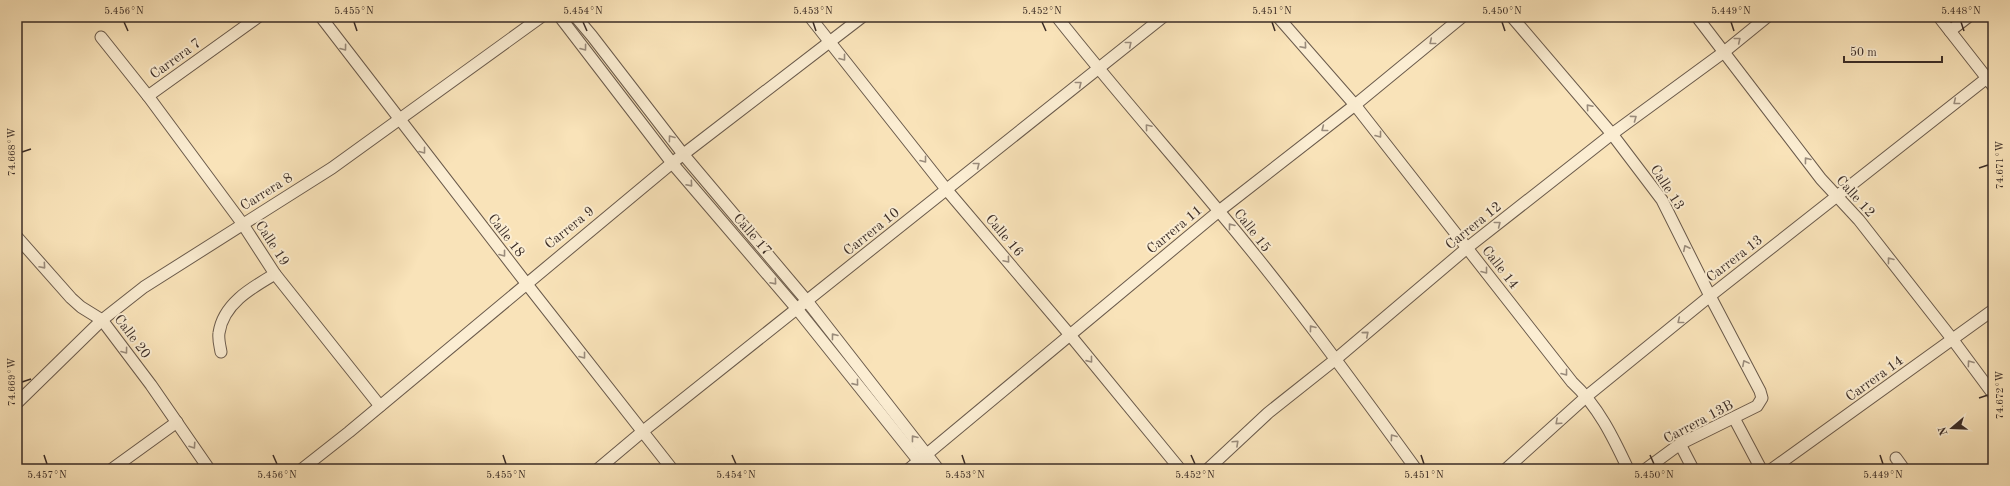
<svg xmlns="http://www.w3.org/2000/svg" width="2010" height="486" viewBox="0 0 2010 486" font-family="'Old Standard TT',serif">
<style>
.lines{fill:none;stroke-linecap:round;stroke-linejoin:round}
.street-casing{stroke:#6a5a4b;stroke-width:13}
.street{stroke:#fbedd2;stroke-width:11}
.oneway{stroke:#9a8c7c}
.ticks{fill:none;stroke:#3a2c26;stroke-width:1.5}
.labels{text-anchor:middle;stroke-width:4;stroke-linejoin:round;paint-order:stroke}
.street-label{font-size:14px;fill:#3a2c26;stroke:#fbedd2}
.neatline{fill:none;stroke:#3a2c26;stroke-width:1.5}
.ticks-label{font-size:10px;text-anchor:middle;fill:#3a2c26}
</style>
<rect width="100%" height="100%" fill="#f9e3b9"/>
<filter id="stains"><feTurbulence type="fractalNoise" baseFrequency=".005" numOctaves="4"/><feColorMatrix values="0 0 0 0 .2 0 0 0 0 .09 0 0 0 0 .02 0 0 0 .5 -.17"/></filter>
<radialGradient id="worn" r=".72"><stop offset=".6" stop-color="#630" stop-opacity="0"/><stop offset="1" stop-color="#630" stop-opacity=".3"/></radialGradient>
<g class="lines">
<g class="street-casing">
<g id="street">
<polyline points="321,17 526,283 672,469"/>
<polyline points="560,17 672,163 797,309 925,469"/>
<polyline points="576,17 592,36 683,154 807,301 938,469"/>
<polyline points="810,17 946,189 1070,335 1180,469"/>
<path d="M1057,17c52,66 107,128 161,193 70,83 134,171 198,259"/>
<path d="M1278,17l77,88 217,277c26,24 41,55 56,87"/>
<polyline points="1512,17 1612,134 1662,200 1710,296 1760,391 1762,398 1757,406 1680,444 1646,469"/>
<polyline points="1697,17 1821,179 1859,220 1953,340 1993,394"/>
<polyline points="1939,17 1993,86"/>
<polyline points="1950,31 1968,17"/>
<polyline points="101,37 148,96 242,223 275,274 380,406"/>
<polyline points="148,96 258,17"/>
<polyline points="17,237 71,298 81,307 102,320 151,385 209,469"/>
<path d="M221,352c-1,-6 -3,-13 -2,-19 4,-29 32,-45 56,-59"/>
<polyline points="17,403 102,320 144,287 332,168 541,17"/>
<polyline points="1734,418 1761,469"/>
<polyline points="1680,444 1693,469"/>
<polyline points="1896,458 1904,469"/>
<polyline points="112,469 177,422"/>
<polyline points="302,469 349,432 672,163 862,17"/>
<polyline points="598,469 642,432 1163,17"/>
<polyline points="909,469 1219,211 1355,105 1462,17"/>
<polyline points="1208,469 1268,413 1336,359 1467,248 1612,134 1724,52 1767,17"/>
<polyline points="1506,469 1587,396 1710,296 1987,78"/>
<polyline points="1772,469 1993,310"/>
</g>
</g>
<use href="#street" class="street"/>
</g>
<defs><path id="oneway-chevron" d="M-2-3.5L2.5 0L-2 3.5" fill="none" stroke-width="1.6" stroke-linecap="round" stroke-linejoin="round"/></defs>
<g class="oneway">
<use href="#oneway-chevron" transform="translate(1738 40) rotate(-39)"/>
<use href="#oneway-chevron" transform="translate(1432 42) rotate(141)"/>
<use href="#oneway-chevron" transform="translate(1129 44) rotate(-39)"/>
<use href="#oneway-chevron" transform="translate(1304 46) rotate(49)"/>
<use href="#oneway-chevron" transform="translate(344 48) rotate(53)"/>
<use href="#oneway-chevron" transform="translate(584 48) rotate(53)"/>
<use href="#oneway-chevron" transform="translate(843 58) rotate(52)"/>
<use href="#oneway-chevron" transform="translate(1079 84) rotate(-38)"/>
<use href="#oneway-chevron" transform="translate(1956 102) rotate(141)"/>
<use href="#oneway-chevron" transform="translate(1589 107) rotate(-131)"/>
<use href="#oneway-chevron" transform="translate(1634 118) rotate(-36)"/>
<use href="#oneway-chevron" transform="translate(1148 127) rotate(-130)"/>
<use href="#oneway-chevron" transform="translate(1324 129) rotate(142)"/>
<use href="#oneway-chevron" transform="translate(1379 135) rotate(52)"/>
<use href="#oneway-chevron" transform="translate(671 138) rotate(-127)"/>
<use href="#oneway-chevron" transform="translate(423 151) rotate(52)"/>
<use href="#oneway-chevron" transform="translate(924 160) rotate(52)"/>
<use href="#oneway-chevron" transform="translate(1807 160) rotate(-128)"/>
<use href="#oneway-chevron" transform="translate(977 165) rotate(-38)"/>
<use href="#oneway-chevron" transform="translate(690 184) rotate(49)"/>
<use href="#oneway-chevron" transform="translate(1498 224) rotate(-38)"/>
<use href="#oneway-chevron" transform="translate(1231 226) rotate(-128)"/>
<use href="#oneway-chevron" transform="translate(1686 248) rotate(-116)"/>
<use href="#oneway-chevron" transform="translate(503 254) rotate(52)"/>
<use href="#oneway-chevron" transform="translate(1007 260) rotate(50)"/>
<use href="#oneway-chevron" transform="translate(1890 260) rotate(-128)"/>
<use href="#oneway-chevron" transform="translate(43 266) rotate(49)"/>
<use href="#oneway-chevron" transform="translate(1485 271) rotate(52)"/>
<use href="#oneway-chevron" transform="translate(774 282) rotate(49)"/>
<use href="#oneway-chevron" transform="translate(1680 321) rotate(141)"/>
<use href="#oneway-chevron" transform="translate(1312 328) rotate(-128)"/>
<use href="#oneway-chevron" transform="translate(1366 334) rotate(-40)"/>
<use href="#oneway-chevron" transform="translate(834 336) rotate(-128)"/>
<use href="#oneway-chevron" transform="translate(125 351) rotate(53)"/>
<use href="#oneway-chevron" transform="translate(583 356) rotate(52)"/>
<use href="#oneway-chevron" transform="translate(1090 360) rotate(51)"/>
<use href="#oneway-chevron" transform="translate(1745 363) rotate(-118)"/>
<use href="#oneway-chevron" transform="translate(1970 363) rotate(-126)"/>
<use href="#oneway-chevron" transform="translate(1565 373) rotate(52)"/>
<use href="#oneway-chevron" transform="translate(856 383) rotate(51)"/>
<use href="#oneway-chevron" transform="translate(1558 422) rotate(138)"/>
<use href="#oneway-chevron" transform="translate(1393 437) rotate(-126)"/>
<use href="#oneway-chevron" transform="translate(914 438) rotate(-128)"/>
<use href="#oneway-chevron" transform="translate(1236 443) rotate(-43)"/>
<use href="#oneway-chevron" transform="translate(193 446) rotate(56)"/>
</g>
<path class="ticks" d="M124,22l4,9M354,22l3,9M583,22l4,9M813,22l3,9M1042,22l4,9M1272,22l3,9M1502,22l3,9M1731,22l3,9M1961,22l3,9M22,152l9,-3M1979,168l9,-3M22,382l9,-3M1979,398l9,-3M44,455l3,9M273,455l4,9M503,455l3,9M732,455l4,9M962,455l3,9M1191,455l4,9M1421,455l3,9M1650,455l4,9M1880,455l3,9"/>
<g class="labels">
<g class="street-label">
<text transform="translate(175 58) rotate(-36)" y="5">Carrera 7</text>
<text transform="translate(1668 187) rotate(57)" y="5">Calle 13</text>
<text transform="translate(266 191) rotate(-32)" y="5">Carrera 8</text>
<text transform="translate(1856 196) rotate(48)" y="5">Calle 12</text>
<text transform="translate(1473 225) rotate(-39)" y="5">Carrera 12</text>
<text transform="translate(569 227) rotate(-39)" y="5">Carrera 9</text>
<text transform="translate(1174 229) rotate(-40)" y="5">Carrera 11</text>
<text transform="translate(1253 230) rotate(52)" y="5">Calle 15</text>
<text transform="translate(871 231) rotate(-39)" y="5">Carrera 10</text>
<text transform="translate(753 234) rotate(49)" y="5">Calle 17</text>
<text transform="translate(507 235) rotate(52)" y="5">Calle 18</text>
<text transform="translate(1005 235) rotate(50)" y="5">Calle 16</text>
<text transform="translate(273 243) rotate(57)" y="5">Calle 19</text>
<text transform="translate(1734 258) rotate(-38)" y="5">Carrera 13</text>
<text transform="translate(1501 267) rotate(52)" y="5">Calle 14</text>
<text transform="translate(133 336) rotate(53)" y="5">Calle 20</text>
<text transform="translate(1874 378) rotate(-36)" y="5">Carrera 14</text>
<text transform="translate(1698 421) rotate(-28)" y="5">Carrera 13B</text>
</g>
</g>
<rect width="2010" height="486" fill="none" stroke="#f9e3b9" stroke-width="44"/>
<g transform="translate(1952 428) rotate(251)" stroke="#fbedd2" stroke-width="3" paint-order="stroke">
<path d="M0-3L7 15L0 10L-7 15Z" fill="#3a2c26"/>
<text y="-6" font-size="11" font-weight="bold" text-anchor="middle" fill="#3a2c26">N</text>
</g>
<path d="M1844 56v6h98v-6" fill="none" stroke="#3a2c26" stroke-width="2"/>
<text x="1850" y="56" font-size="12" fill="#3a2c26" stroke="#fbedd2" stroke-width="3" paint-order="stroke">50 m</text>
<rect x="22" y="22" width="1966" height="442" class="neatline"/>
<g class="ticks-label">
<text x="124" y="14">5.456°N</text>
<text x="354" y="14">5.455°N</text>
<text x="583" y="14">5.454°N</text>
<text x="813" y="14">5.453°N</text>
<text x="1042" y="14">5.452°N</text>
<text x="1272" y="14">5.451°N</text>
<text x="1502" y="14">5.450°N</text>
<text x="1731" y="14">5.449°N</text>
<text x="1961" y="14">5.448°N</text>
<text transform="translate(11 152) rotate(-90)" y="4">74.668°W</text>
<text transform="translate(1999 165) rotate(-90)" y="4">74.671°W</text>
<text transform="translate(11 382) rotate(-90)" y="4">74.669°W</text>
<text transform="translate(1999 395) rotate(-90)" y="4">74.672°W</text>
<text x="47" y="478">5.457°N</text>
<text x="277" y="478">5.456°N</text>
<text x="506" y="478">5.455°N</text>
<text x="736" y="478">5.454°N</text>
<text x="965" y="478">5.453°N</text>
<text x="1195" y="478">5.452°N</text>
<text x="1424" y="478">5.451°N</text>
<text x="1654" y="478">5.450°N</text>
<text x="1883" y="478">5.449°N</text>
</g>
<rect width="100%" height="100%" filter="url(#stains)"/>
<rect width="100%" height="100%" fill="url(#worn)"/>
</svg>
